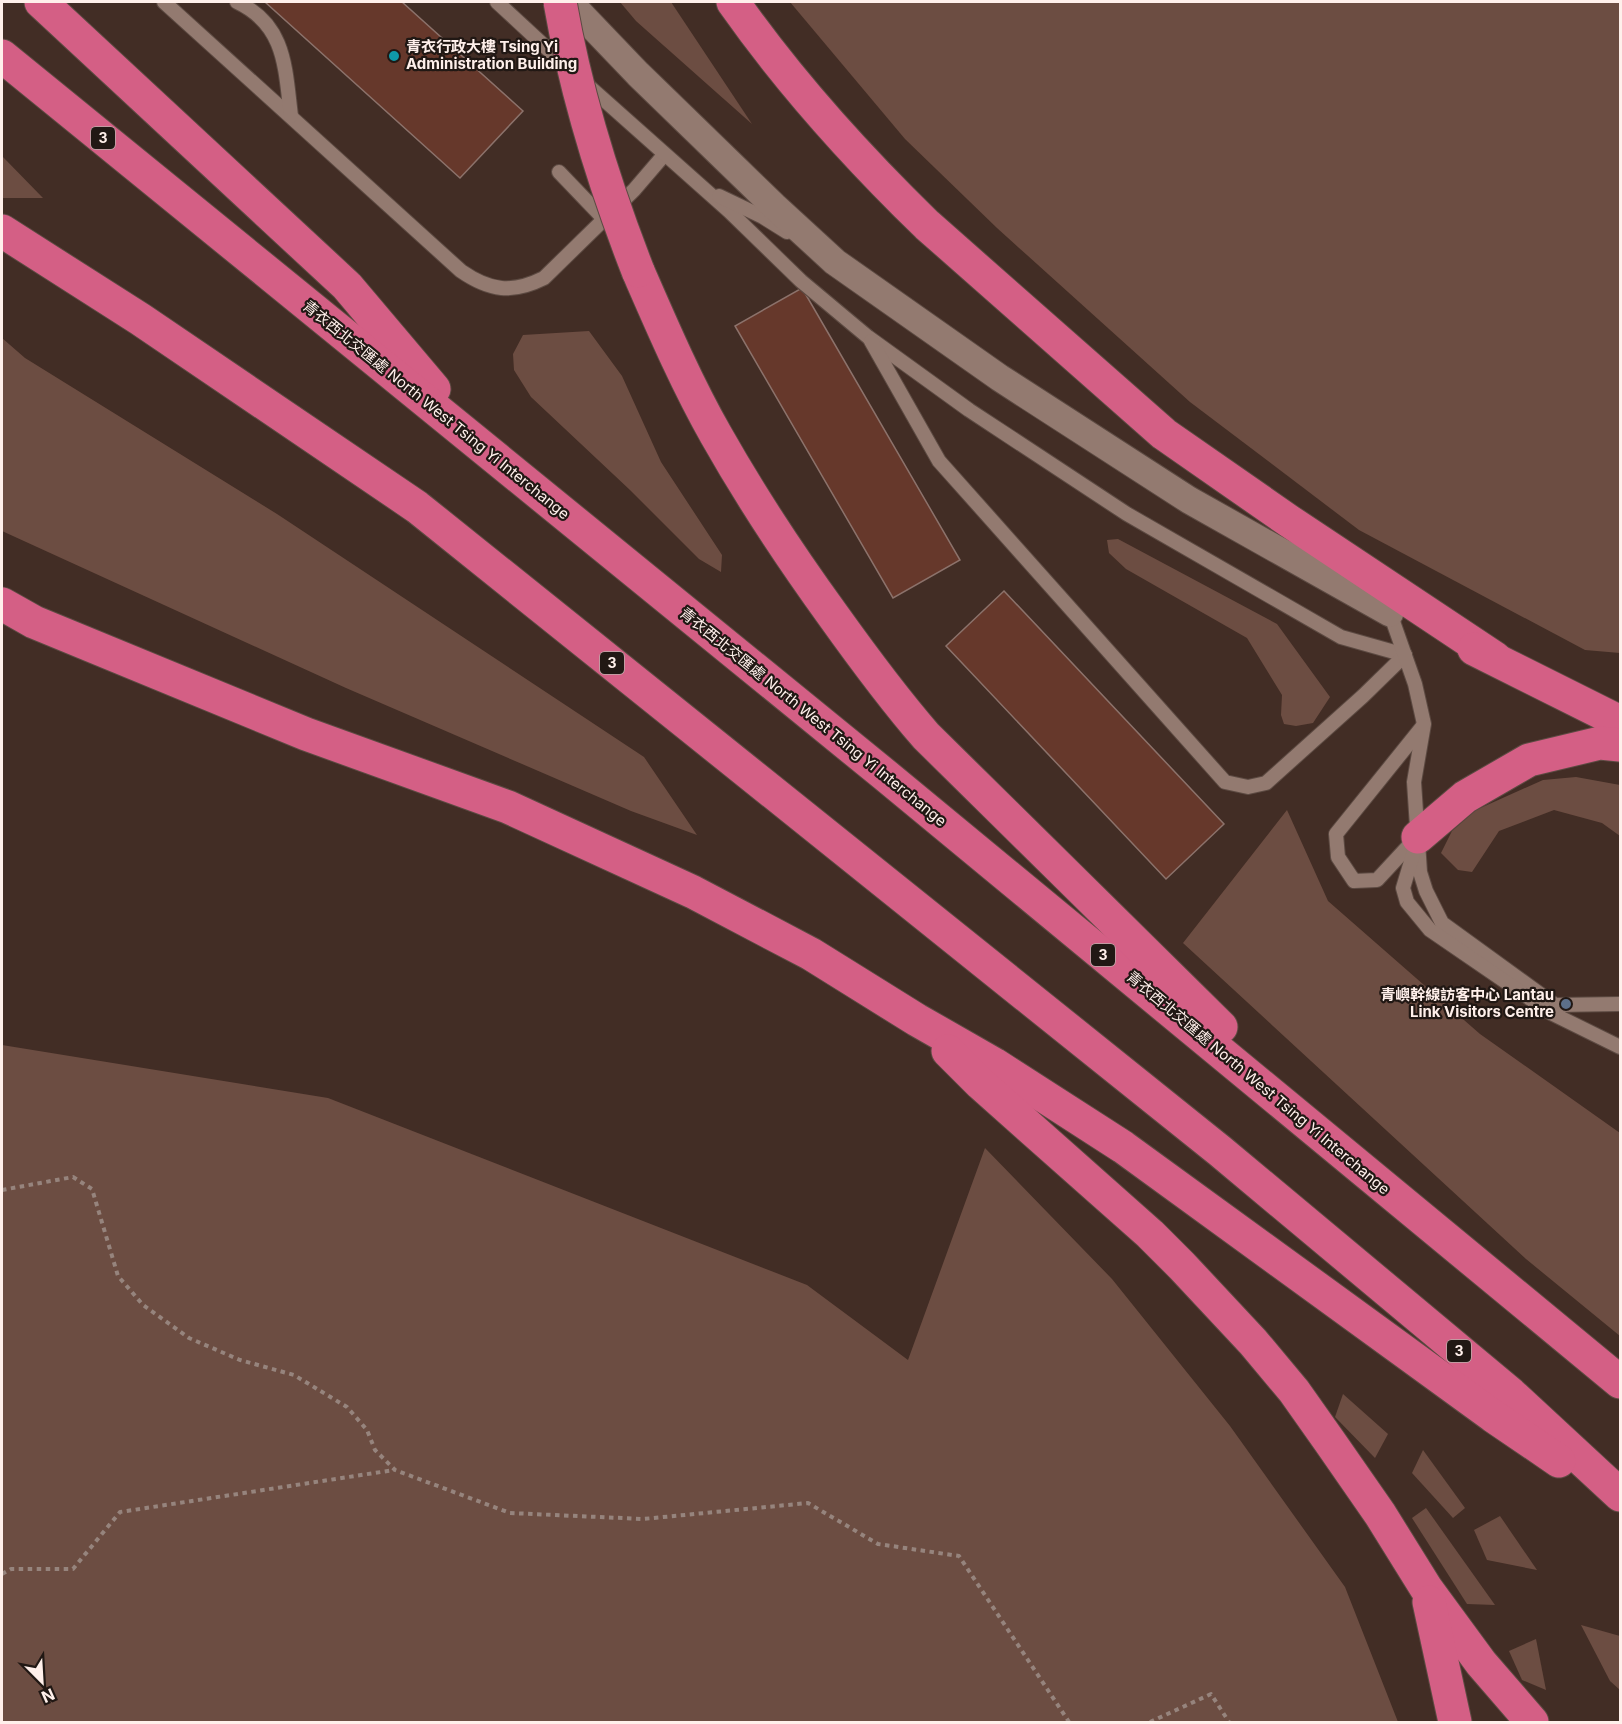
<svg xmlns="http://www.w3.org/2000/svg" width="1622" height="1724" viewBox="0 0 1622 1724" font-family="Inter,'Noto Sans TC',sans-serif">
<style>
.green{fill:#6c4d42}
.building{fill:#66382b;stroke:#8c726b;stroke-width:1.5}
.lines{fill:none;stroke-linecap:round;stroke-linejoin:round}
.service-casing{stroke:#5c4a42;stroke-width:16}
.minor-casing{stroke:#5c4a42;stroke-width:29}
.motorway-casing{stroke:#5c4a42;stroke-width:35}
.path{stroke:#96847d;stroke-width:4;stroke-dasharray:4.5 4.5;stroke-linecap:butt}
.service{stroke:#937a70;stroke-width:14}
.minor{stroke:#937a70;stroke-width:27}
.motorway{stroke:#d45f85;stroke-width:33}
.motorway-bridge-casing{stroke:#5c4a42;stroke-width:35;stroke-linecap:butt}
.motorway-bridge{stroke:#d45f85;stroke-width:33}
.culture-dot{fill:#0f9aa8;stroke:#211814;stroke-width:2}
.service-dot{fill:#5c6f8a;stroke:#211814;stroke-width:2}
.labels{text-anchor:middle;stroke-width:4.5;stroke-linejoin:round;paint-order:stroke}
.shield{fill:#211814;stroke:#bcafaa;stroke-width:1.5}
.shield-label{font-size:14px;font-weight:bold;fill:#fff0eb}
.poi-label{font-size:15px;font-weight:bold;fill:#fff0eb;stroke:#211814;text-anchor:start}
.street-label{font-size:15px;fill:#fff0eb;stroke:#211814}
</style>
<rect width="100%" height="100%" fill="#422d25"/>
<g class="green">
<polygon points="620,2 671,2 752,124 636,21"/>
<polygon points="790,2 1620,2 1620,653 1585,650 1359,530 1190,402 997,228 905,139"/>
<polygon points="2,156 43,198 2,198"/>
<polygon points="589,331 622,376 661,462 722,555 721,572 699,559 630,490 531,397 514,370 513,354 523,335"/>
<polygon points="2,338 25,358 277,514 644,757 697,835 631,811 346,688 2,531"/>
<polygon points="1118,539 1277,624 1330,697 1313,723 1296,726 1284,724 1281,715 1282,695 1247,638 1126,569 1109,553 1107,540"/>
<polygon points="1576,777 1620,785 1620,836 1602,823 1554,810 1499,831 1472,872 1458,870 1441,853 1452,831 1476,810 1543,780"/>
<polygon points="1287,810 1328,901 1480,1034 1620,1133 1620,1336 1526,1259 1183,943"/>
<polygon points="2,1045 328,1098 807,1285 908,1360 985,1148 1112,1279 1230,1426 1345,1587 1398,1722 2,1722"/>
<polygon points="1343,1394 1388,1434 1375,1458 1335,1417"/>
<polygon points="1423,1450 1465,1508 1453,1518 1412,1473"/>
<polygon points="1426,1508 1495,1605 1467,1604 1412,1518"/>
<polygon points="1500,1516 1537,1570 1487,1560 1474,1530"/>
<polygon points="1581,1625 1620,1636 1620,1690 1610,1681"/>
<polygon points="1536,1639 1546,1690 1522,1680 1509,1651"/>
</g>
<g class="building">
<polygon points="265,2 402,2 523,111 460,178"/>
<polygon points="802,288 960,560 893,598 735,326"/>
<polygon points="1004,591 1224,824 1166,879 946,646"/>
</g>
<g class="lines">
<g class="service-casing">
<g id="service">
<path d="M164,2l297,269c29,20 51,23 83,7l90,-88 30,-35"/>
<path d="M237,2c49,23 48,66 54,114"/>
<polyline points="497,2 565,65"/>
<polyline points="584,82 729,211 801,281 868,337 969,410 1127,514 1341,637 1405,655"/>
<polyline points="559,172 604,219"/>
<polyline points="719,196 763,217 787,232"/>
<polyline points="871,341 939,461 1225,782 1248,787 1266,783 1363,696 1405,655"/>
<polyline points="1390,613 1415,684 1424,724 1414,782 1420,872 1426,891 1442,923 1555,1005 1620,1004"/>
<polyline points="1415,839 1377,880 1354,881 1338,857 1336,834 1423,726"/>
<polyline points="1415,848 1403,888 1407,902 1430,930 1551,1013 1620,1047"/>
</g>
</g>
<g class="minor-casing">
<polyline id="minor" points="569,2 638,74 774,206 835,262 1000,378 1189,500 1390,613"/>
</g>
<g class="motorway-casing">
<g id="motorway">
<polyline points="41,2 347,286 434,389"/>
<path d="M733,2c57,81 123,154 194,223l237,209 125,87 206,137"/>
<polyline points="2,56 885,775 1620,1382"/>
<polyline points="2,231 140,319 417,507 1220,1151 1511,1394 1620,1495"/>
<path d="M638,271c24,55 48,111 78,164 35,62 74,121 116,179 30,42 60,83 94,122l295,291"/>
<polyline points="2,604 34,622 306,734 508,807 693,892 811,954 917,1020 994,1064 1123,1147 1493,1416 1559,1461"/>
<polyline points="1474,649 1620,722"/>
<polyline points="1418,837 1465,797 1529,760 1600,743 1620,745"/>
<polyline points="948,1051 981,1084 1150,1234 1182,1266 1253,1342 1294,1391 1330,1442 1380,1514 1426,1588 1481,1663 1532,1722"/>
<polyline points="1429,1602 1455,1722"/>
</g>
</g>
<g class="path">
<polyline points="2,1190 73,1177 92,1189 118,1276 143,1305 189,1338 240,1360 294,1375 347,1407 367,1430 375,1450 395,1470 510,1513 643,1519 808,1503 878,1544 959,1556 1069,1722"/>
<polyline points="2,1574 11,1569 73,1569 120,1512 394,1470"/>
<polyline points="1150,1722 1211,1694 1229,1722"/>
</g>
<use href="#service" class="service"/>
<use href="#minor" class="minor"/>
<use href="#motorway" class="motorway"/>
<g class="motorway-bridge-casing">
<path id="motorway-bridge" d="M560,2c16,92 44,182 78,269"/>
</g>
<use href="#motorway-bridge" class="motorway-bridge"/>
</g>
<circle class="culture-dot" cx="394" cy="56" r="6"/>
<circle class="service-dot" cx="1566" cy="1004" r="6"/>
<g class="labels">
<g class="shield">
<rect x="91" y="127" width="24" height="22" rx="4.5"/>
<rect x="600" y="652" width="24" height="22" rx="4.5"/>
<rect x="1091" y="944" width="24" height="22" rx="4.5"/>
<rect x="1447" y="1340" width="24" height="22" rx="4.5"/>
</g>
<g class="shield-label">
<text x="103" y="143">3</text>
<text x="612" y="668">3</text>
<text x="1103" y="960">3</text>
<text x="1459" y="1356">3</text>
</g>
<g class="poi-label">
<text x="406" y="52">青衣行政大樓 Tsing Yi<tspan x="406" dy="17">Administration Building</tspan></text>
<text x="1554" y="1000" text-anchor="end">青嶼幹線訪客中心 Lantau<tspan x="1554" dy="17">Link Visitors Centre</tspan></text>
</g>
<g class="street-label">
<text transform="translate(436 410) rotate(39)" y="5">青衣西北交匯處 North West Tsing Yi Interchange</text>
<text transform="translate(813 717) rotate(39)" y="5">青衣西北交匯處 North West Tsing Yi Interchange</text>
<text transform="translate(1258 1083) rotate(40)" y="5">青衣西北交匯處 North West Tsing Yi Interchange</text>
</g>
</g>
<rect width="1622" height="1724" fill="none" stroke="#fff0eb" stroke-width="6"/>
<g transform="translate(42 1682) rotate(156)" stroke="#211814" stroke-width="4.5" paint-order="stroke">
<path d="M0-4.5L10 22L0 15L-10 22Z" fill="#fff0eb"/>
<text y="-9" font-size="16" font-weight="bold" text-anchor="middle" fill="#fff0eb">N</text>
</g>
</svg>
